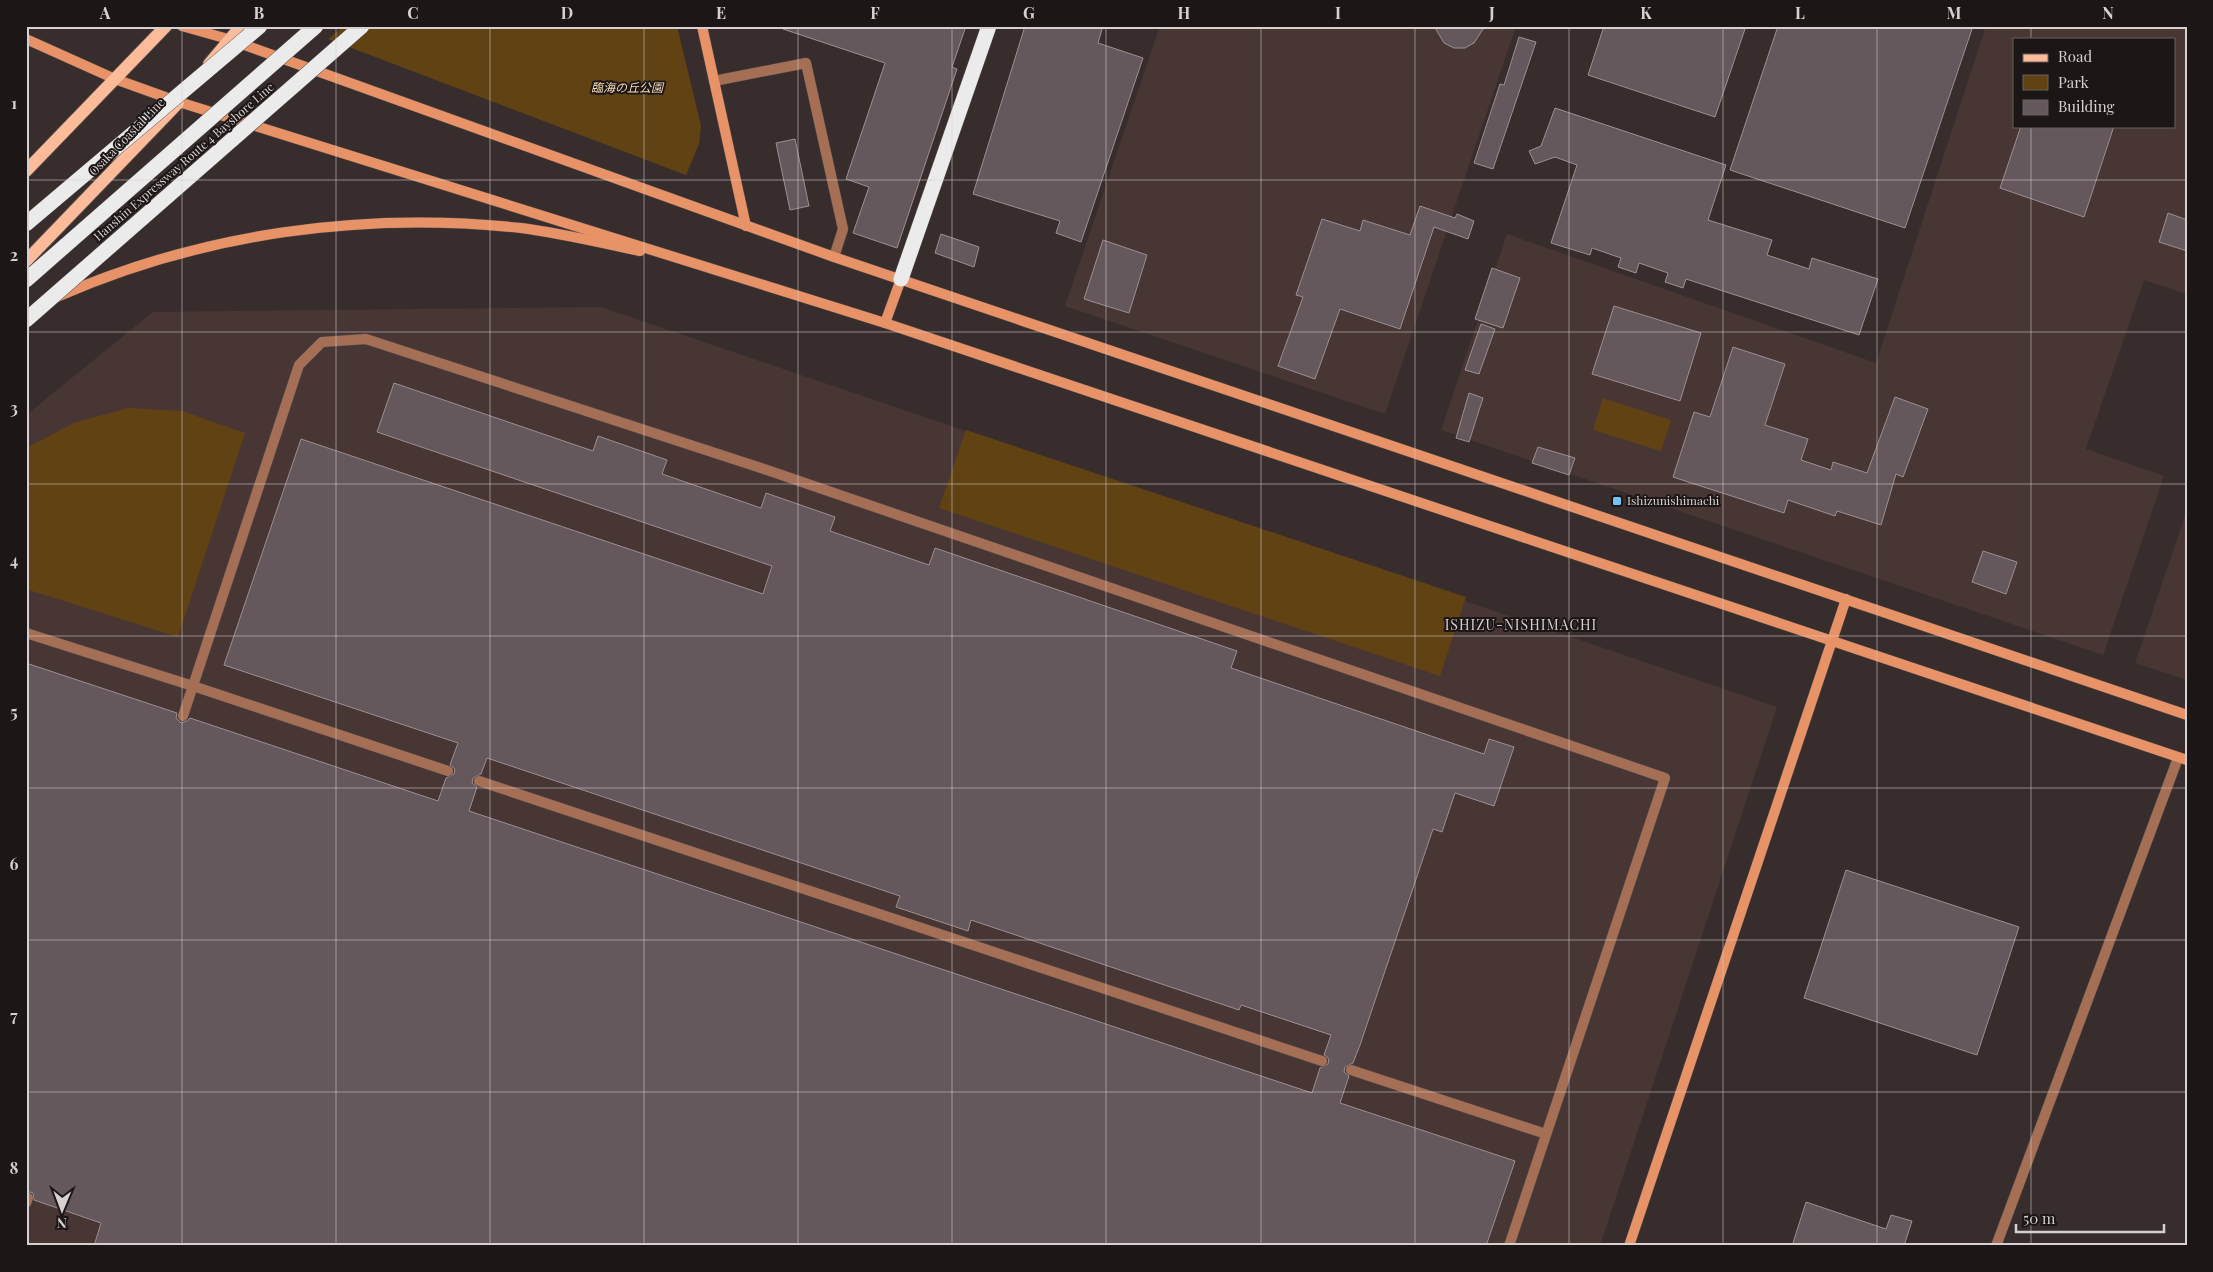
<svg xmlns="http://www.w3.org/2000/svg" width="2213" height="1272" viewBox="0 0 2213 1272" font-family="'Playfair Display','Noto Sans JP',serif">
<style>
.built{fill:#483635;fill-rule:evenodd}
.green{fill:#614313}
.building{fill:#64585d;stroke:#9b8f94;fill-rule:evenodd}
.lines{fill:none;stroke-linecap:round;stroke-linejoin:round}
.lane-casing{stroke:#554a4a;stroke-width:11}
.secondary-casing{stroke:#554a4a;stroke-width:11}
.primary-casing{stroke:#554a4a;stroke-width:14}
.highway-casing{stroke:#554a4a;stroke-width:16}
.lane{stroke:#a56f55;stroke-width:10}
.secondary{stroke:#e89267;stroke-width:10}
.primary{stroke:#febb9a;stroke-width:12}
.highway{stroke:#ebebeb;stroke-width:15}
.highway-bridge-casing{stroke:#554a4a;stroke-width:16;stroke-linecap:butt}
.highway-bridge{stroke:#ebebeb;stroke-width:15}
.grid{fill:none;stroke:#d7d0d0;stroke-width:1;stroke-opacity:0.55}
.poi-dot{fill:#73c1f5;stroke:#1c1616;stroke-width:2}
.labels{text-anchor:middle;stroke-width:4;stroke-linejoin:round;paint-order:stroke}
.park-label{font-size:12px;font-style:italic;fill:#f8dcb7;stroke:#1c1616}
.street-label{font-size:12px;fill:#d7d0d0;stroke:#1c1616}
.poi-label{font-size:12px;fill:#d7d0d0;stroke:#1c1616;text-anchor:start}
.neighbourhood-label{font-size:14px;letter-spacing:1px;fill:#d7d0d0;stroke:#1c1616}
.neatline{fill:none;stroke:#d7d0d0;stroke-width:2}
.grid-label{font-size:16px;text-anchor:middle;font-weight:bold;fill:#d7d0d0}
</style>
<rect width="100%" height="100%" fill="#382d2d"/>
<g class="built">
<polygon points="1160,26 1516,26 1385,414 1065,306"/>
<path d="M1986,26h201v268l-43,-14 -58,169 78,27 -61,179 -662,-225 66,-196 369,129zM2014,39h160v87h-160z"/>
<polygon points="601,307 1777,707 1600,1246 26,1246 26,415 153,312"/>
<polygon points="2187,510 2187,680 2135,663"/>
</g>
<g class="green">
<polygon points="344,26 677,26 701,126 699,144 686,175 328,39"/>
<polygon points="1603,398 1671,420 1661,451 1593,430"/>
<polygon points="128,408 182,411 245,433 178,637 26,589 26,448 74,423"/>
<polygon points="966,430 1466,597 1440,676 939,508"/>
</g>
<g class="building">
<polygon points="784,26 966,26 952,67 957,69 897,248 853,233 869,187 846,179 885,63 783,29"/>
<polygon points="1025,26 1103,26 1098,43 1143,58 1081,242 1056,233 1060,221 973,194"/>
<polygon points="1434,26 1485,26 1474,43 1465,48 1454,48 1444,43"/>
<polygon points="1604,26 1746,26 1715,117 1588,75"/>
<polygon points="1778,26 1973,26 1905,228 1730,170"/>
<polygon points="1519,37 1536,42 1493,169 1474,163 1500,84 1504,85"/>
<polygon points="1555,108 1726,165 1708,220 1772,240 1767,255 1809,269 1812,258 1878,279 1859,335 1686,279 1683,288 1665,282 1668,273 1639,263 1636,273 1618,267 1621,258 1592,248 1590,255 1551,243 1577,165 1555,157 1535,164 1529,151 1541,146"/>
<polygon points="2021,126 2114,126 2084,217 2000,188"/>
<polygon points="795,139 809,206 790,210 776,143"/>
<polygon points="1420,206 1455,218 1457,214 1474,221 1468,239 1434,227 1400,329 1340,309 1315,379 1278,366 1303,297 1296,295 1322,219 1360,231 1363,220 1410,235"/>
<polygon points="2168,213 2187,220 2187,251 2159,242"/>
<polygon points="941,234 979,247 974,267 935,253"/>
<polygon points="1103,240 1147,255 1129,313 1084,299"/>
<polygon points="1492,268 1520,278 1503,328 1475,319"/>
<polygon points="1614,306 1701,333 1680,401 1592,374"/>
<polygon points="1481,324 1495,329 1479,374 1465,370"/>
<polygon points="1733,347 1785,364 1765,425 1808,439 1801,460 1831,470 1833,462 1867,473 1895,397 1928,409 1903,477 1896,474 1881,525 1837,511 1835,516 1788,500 1784,513 1673,477 1694,412 1710,417"/>
<path d="M394,383l199,68 5,-15 69,24 -5,14 99,34 5,-15 69,24 -5,14 99,34 6,-17 302,103 -6,17 253,86 5,-15 25,8 -20,59 -39,-13 -13,39 -9,-3 -73,216 -7,18 -8,4 -1,5 5,4 -9,27 175,58 -29,85h-1392l7,-23 -67,-23 -1,-7 -7,-2v-528l151,50 -1,5 5,5 6,-2 3,-3 248,83 8,-23 8,-4 1,-5 -5,-4 8,-22 -234,-78 77,-226 462,155 9,-28 -395,-134zM487,758l413,138 -4,11 72,24 3,-11 268,90 2,-5 90,30 -7,20 5,4 -1,5 -8,4 -8,25 -843,-282 8,-24 -5,-4 1,-5 8,-4z"/>
<polygon points="1469,393 1483,398 1469,442 1456,438"/>
<polygon points="1538,447 1575,458 1569,475 1532,463"/>
<polygon points="1983,551 2017,562 2006,594 1972,582"/>
<polygon points="1846,870 2019,927 1977,1055 1804,998"/>
<polygon points="1806,1202 1886,1229 1891,1215 1912,1221 1904,1246 1792,1246"/>
</g>
<g class="lines">
<g class="lane-casing">
<g id="lane">
<polyline points="714,81 806,63 843,229 834,257"/>
<polyline points="26,633 193,686 448,771"/>
<polyline points="183,716 299,365 322,342 366,339 767,470 1665,778 1509,1246"/>
<polyline points="479,781 1322,1061"/>
<polyline points="1351,1070 1546,1134"/>
<polyline points="26,1203 28,1198"/>
<polyline points="1996,1246 2178,758"/>
</g>
</g>
<g class="secondary-casing">
<g id="secondary">
<polyline points="182,26 228,39 834,257 2187,715"/>
<polyline points="702,26 746,226"/>
<polyline points="26,39 115,79 179,102 885,323 2187,760"/>
<path d="M57,297c145,-64 307,-86 464,-69 40,5 80,15 119,23"/>
<polyline points="885,323 901,279"/>
<polyline points="1629,1246 1846,599"/>
</g>
</g>
<g class="primary-casing">
<g id="primary">
<polyline points="209,64 241,26"/>
<polyline points="26,171 166,26"/>
<polyline points="26,261 178,103"/>
</g>
</g>
<g class="highway-casing">
<polyline id="highway" points="901,279 989,26"/>
</g>
<use href="#lane" class="lane"/>
<use href="#secondary" class="secondary"/>
<use href="#primary" class="primary"/>
<use href="#highway" class="highway"/>
<g class="highway-bridge-casing">
<g id="highway-bridge">
<polyline points="26,224 260,26"/>
<polyline points="26,280 316,26"/>
<polyline points="26,320 362,26"/>
</g>
</g>
<use href="#highway-bridge" class="highway-bridge"/>
</g>
<path class="grid" d="M182,26v1220M336,26v1220M490,26v1220M644,26v1220M798,26v1220M952,26v1220M1106,26v1220M1261,26v1220M1415,26v1220M1569,26v1220M1723,26v1220M1877,26v1220M2031,26v13M2031,126v1120M26,180h2161M26,332h2161M26,484h2161M26,636h2161M26,788h2161M26,940h2161M26,1092h2161"/>
<rect class="poi-dot" x="1612" y="496" width="10" height="10" rx="2.5"/>
<g class="labels">
<g class="park-label">
<text x="627" y="92">臨海の丘公園</text>
</g>
<g class="street-label">
<text transform="translate(127 137) rotate(-46)" y="4">Osaka Coastal Line</text>
<text transform="translate(184 162) rotate(-41)" y="4">Hanshin Expressway Route 4 Bayshore Line</text>
</g>
<g class="poi-label">
<text x="1627" y="505">Ishizunishimachi</text>
</g>
<g class="neighbourhood-label">
<text x="1521" y="630">ISHIZU-NISHIMACHI</text>
</g>
</g>
<rect width="2213" height="1272" fill="none" stroke="#1c1616" stroke-width="55"/>
<rect x="2013" y="38" width="162" height="90" fill="#1c1616" stroke="#676060"/>
<rect x="2023" y="54" width="25" height="8" fill="#febb9a" stroke="#676060"/>
<text x="2058" y="62" font-size="15" fill="#d7d0d0">Road</text>
<rect x="2023" y="75" width="25" height="15" fill="#614313" stroke="#676060"/>
<text x="2058" y="88" font-size="15" fill="#d7d0d0">Park</text>
<rect x="2023" y="100" width="25" height="15" fill="#64585d" stroke="#676060"/>
<text x="2058" y="112" font-size="15" fill="#d7d0d0">Building</text>
<g transform="translate(62 1210) rotate(181)" stroke="#1c1616" stroke-width="4" paint-order="stroke">
<path d="M0-4L9 19L0 12L-9 19Z" fill="#d7d0d0"/>
<text y="-8" font-size="14" font-weight="bold" text-anchor="middle" fill="#d7d0d0">N</text>
</g>
<path d="M2016 1224v8h148v-8" fill="none" stroke="#d7d0d0" stroke-width="2.5"/>
<text x="2023" y="1224" font-size="15" fill="#d7d0d0" stroke="#1c1616" stroke-width="4" paint-order="stroke">50 m</text>
<rect x="28" y="28" width="2158" height="1216" class="neatline"/>
<g class="grid-label">
<text x="105" y="19">A</text>
<text x="259" y="19">B</text>
<text x="413" y="19">C</text>
<text x="567" y="19">D</text>
<text x="721" y="19">E</text>
<text x="875" y="19">F</text>
<text x="1029" y="19">G</text>
<text x="1184" y="19">H</text>
<text x="1338" y="19">I</text>
<text x="1492" y="19">J</text>
<text x="1646" y="19">K</text>
<text x="1800" y="19">L</text>
<text x="1954" y="19">M</text>
<text x="2108" y="19">N</text>
<text x="14" y="109">1</text>
<text x="14" y="261">2</text>
<text x="14" y="414">3</text>
<text x="14" y="566">4</text>
<text x="14" y="718">5</text>
<text x="14" y="870">6</text>
<text x="14" y="1022">7</text>
<text x="14" y="1174">8</text>
</g>
</svg>
